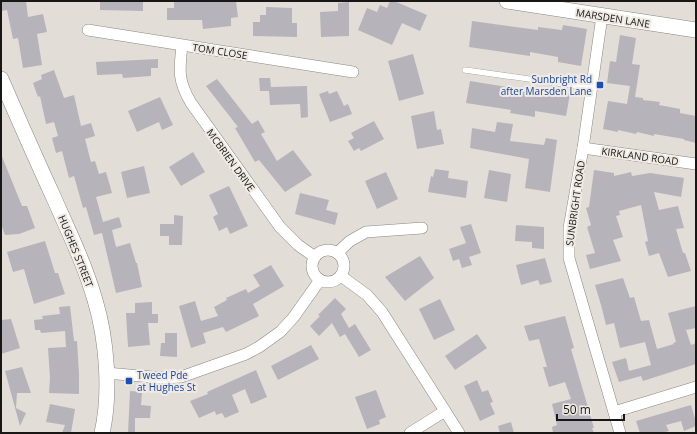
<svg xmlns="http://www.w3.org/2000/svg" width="697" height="434" viewBox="0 0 697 434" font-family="'Open Sans',sans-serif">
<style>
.building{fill:#b6b4ba}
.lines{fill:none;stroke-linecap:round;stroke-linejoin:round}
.lane-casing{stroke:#8b8681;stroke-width:6}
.street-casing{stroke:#8b8681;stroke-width:12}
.secondary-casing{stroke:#8b8681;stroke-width:16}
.lane{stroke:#fff;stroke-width:5.5}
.street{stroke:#fff;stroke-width:11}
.secondary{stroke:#fff;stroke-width:15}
.transit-dot{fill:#1a4fb4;stroke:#f0eae5;stroke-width:1.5}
.labels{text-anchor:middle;stroke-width:4;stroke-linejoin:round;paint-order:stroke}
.street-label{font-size:10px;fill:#191715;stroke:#f0eae5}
.transit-label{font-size:10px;fill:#164399;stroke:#f0eae5;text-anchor:end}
</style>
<rect width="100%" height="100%" fill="#e3ddd8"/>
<g class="building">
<polygon points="1,1 26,1 28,17 43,14 47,32 37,34 42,65 23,68 18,38 13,39 7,10 1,11"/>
<polygon points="100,1 143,1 143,11 100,10"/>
<polygon points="174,1 236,1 238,17 231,18 231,26 203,29 202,20 167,20 167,8 174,8"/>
<polygon points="390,1 394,1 427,15 420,31 402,23 392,45 358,30 367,8 377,12 380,5 387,8"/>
<polygon points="349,2 349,36 321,37 320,12 338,11 338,3"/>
<polygon points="266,7 292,8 292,23 297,23 297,37 253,36 253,22 260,22 260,15 266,15"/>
<polygon points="472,21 538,30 538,27 562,30 563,25 587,29 581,66 558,62 558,57 530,52 530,56 469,47"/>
<polygon points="620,35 636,38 632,64 640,65 635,97 643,98 643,100 660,102 659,105 680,109 680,113 696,116 696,143 684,140 684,139 654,134 654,136 637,132 636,134 618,130 618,132 603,129 608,101 627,104 630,86 607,83 610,61 616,62"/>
<polygon points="413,54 424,94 399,101 388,61"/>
<polygon points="158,59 158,68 151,68 151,76 123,78 122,74 97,75 96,62"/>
<polygon points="54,70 64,98 74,95 81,126 91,123 95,136 85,139 91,162 95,161 99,174 106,172 112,193 96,197 103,222 119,217 122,227 112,230 116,247 130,243 136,263 137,263 142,287 116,293 102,233 94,235 86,207 83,208 74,176 69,178 62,151 56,153 52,138 58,136 54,122 46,124 40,96 38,97 33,83 42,79 41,75"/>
<polygon points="259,78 270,78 271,87 307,86 308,117 301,118 300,104 270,105 269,91 260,91"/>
<polygon points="217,79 252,124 258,120 265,132 261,134 277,161 293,150 312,175 285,192 259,160 255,162 235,128 238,127 206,86"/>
<polygon points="470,81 543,93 543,91 570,94 566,116 535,111 535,117 510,113 511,110 466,103"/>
<polygon points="328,91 329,94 337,91 344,106 348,104 352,114 330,122 319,94"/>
<polygon points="160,97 173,125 162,130 159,122 137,132 128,111"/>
<polygon points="434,111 437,130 441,129 444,144 417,149 411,116"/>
<polygon points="374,121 384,139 361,151 359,148 354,151 348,141 354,138 351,133"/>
<polygon points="497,122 513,124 510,141 544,145 546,138 557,140 550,192 525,188 529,159 470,148 472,128 495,132"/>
<polygon points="193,152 205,172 181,186 169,167"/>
<polygon points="1,154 22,206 27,206 35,228 19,234 5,235 1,224"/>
<polygon points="144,166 150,193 127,198 121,172"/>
<polygon points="435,169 449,171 448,178 468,181 466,198 428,192 431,176 433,177"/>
<polygon points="489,170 511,174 507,202 484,198"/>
<polygon points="594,170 614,173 614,176 631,172 632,176 650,173 684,178 681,197 654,192 659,210 678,206 684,228 676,229 683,253 685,253 691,271 668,277 659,253 649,256 645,242 648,241 641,205 619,211 620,215 616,216 623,237 613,240 621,261 590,269 586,255 595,253 587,227 591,225 586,208 589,207"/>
<polygon points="386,172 398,199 377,209 365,181"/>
<polygon points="229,186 248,226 230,234 227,227 219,231 213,217 218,214 209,195"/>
<polygon points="300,193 329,200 326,210 338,213 335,225 295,214"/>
<polygon points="174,215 183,216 182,245 169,245 169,236 160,236 160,224 174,224"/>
<polygon points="471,224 481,253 469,257 472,265 462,268 459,259 453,261 449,249 466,243 460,227"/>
<polygon points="516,225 544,227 544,249 532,248 532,242 515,241"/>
<polygon points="45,241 55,273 58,273 65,294 34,304 24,269 13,272 7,252"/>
<polygon points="420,256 434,278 405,301 385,277"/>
<polygon points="545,258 552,282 540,285 538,280 521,285 516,265"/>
<polygon points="271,265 284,286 253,304 259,316 226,332 223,327 203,333 206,343 191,348 179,306 195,301 201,321 218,316 214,307 227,300 226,298 246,289 248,293 260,286 253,275"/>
<polygon points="623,278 630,298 634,297 641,321 649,320 657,349 674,344 673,343 676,342 668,313 696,306 696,328 686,330 691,345 696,343 696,364 643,381 641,376 619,382 612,362 626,358 629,371 651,365 645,342 620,348 614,323 606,325 601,305 595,285"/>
<polygon points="335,298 346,309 341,314 349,328 355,324 371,350 359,357 345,334 340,337 332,323 319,336 310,326 320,316 318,315"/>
<polygon points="440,299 455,330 434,340 419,309"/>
<polygon points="152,302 152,314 158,314 158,323 148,323 150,345 128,347 126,313 135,313 135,303"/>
<polygon points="70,306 74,341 77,341 79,374 79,394 49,393 50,378 48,348 66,347 65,331 41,333 40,330 35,330 34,320 43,319 42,316 60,314 59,307"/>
<polygon points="565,316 574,348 571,349 594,428 592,428 594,433 553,433 552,427 557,425 552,404 571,399 565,382 549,387 543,367 547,367 539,339 529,341 524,326"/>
<polygon points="11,319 20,348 1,354 1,320"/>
<polygon points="165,333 177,333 177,357 160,356 161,343 165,343"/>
<polygon points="477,334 487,348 455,370 445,356"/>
<polygon points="311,345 319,359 278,380 271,366"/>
<polygon points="22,367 31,393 17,393 16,408 26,413 20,426 5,371"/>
<polygon points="256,370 267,397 251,404 245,389 232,395 239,412 225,418 222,413 216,415 215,411 199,418 190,401 208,394 207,392"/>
<polygon points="477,380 482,392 488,390 493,402 490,403 495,414 480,421 464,386"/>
<polygon points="376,390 386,417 379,420 380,424 367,429 355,397"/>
<polygon points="130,391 142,392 141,405 151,406 150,418 135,418 135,433 128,433"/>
<polygon points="50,404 75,409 71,433 62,433 65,425 46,422"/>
<polygon points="691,405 696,422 696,426 684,431 681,421 666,425 669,431 661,433 640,433 636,421"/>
<polygon points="511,422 514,433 500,433 498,426"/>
</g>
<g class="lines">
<g class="lane-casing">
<polyline id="lane" points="465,70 592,88"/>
</g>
<g class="street-casing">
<g id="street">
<polyline points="602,16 583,148 569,228 569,258 620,433"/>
<polyline points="88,30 353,72"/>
<path d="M182,46c-3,25 -4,35 9,57l89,124 18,18 17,12"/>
<polyline points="583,148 696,164"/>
<circle cx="328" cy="266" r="16"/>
<polyline points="337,253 350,241 366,232 422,228"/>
<polyline points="341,276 367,295 382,312 459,433"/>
<polyline points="106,373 164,378 181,377 246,354 259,347 280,332 293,318 320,280"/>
<polyline points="614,412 696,387"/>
<polyline points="410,433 445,411"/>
</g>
</g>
<g class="secondary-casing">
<g id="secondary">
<polyline points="507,1 696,30"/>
<path d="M1,79c17,39 34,78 52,117 15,34 32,69 42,104 12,40 16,93 7,133"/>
</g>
</g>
<use href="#lane" class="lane"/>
<use href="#street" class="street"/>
<use href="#secondary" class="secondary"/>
</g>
<g class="transit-dot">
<rect x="596" y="81" width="8" height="8" rx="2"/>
<rect x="125" y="377" width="8" height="8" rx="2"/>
</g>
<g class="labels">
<g class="street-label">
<text transform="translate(613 18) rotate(9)" y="4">MARSDEN LANE</text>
<text transform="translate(220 51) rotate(9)" y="4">TOM CLOSE</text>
<text transform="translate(640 156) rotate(8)" y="4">KIRKLAND ROAD</text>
<text transform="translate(231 160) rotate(54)" y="4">MCBRIEN DRIVE</text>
<text transform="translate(575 203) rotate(-82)" y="4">SUNBRIGHT ROAD</text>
<text transform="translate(76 251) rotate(68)" y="4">HUGHES STREET</text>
</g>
<g class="transit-label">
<text x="592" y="83">Sunbright Rd<tspan x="592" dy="12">after Marsden Lane</tspan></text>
<text x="137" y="379" text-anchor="start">Tweed Pde<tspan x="137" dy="12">at Hughes St</tspan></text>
</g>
</g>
<rect width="697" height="434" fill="none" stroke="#191715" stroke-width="4"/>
<path d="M557 414v6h67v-6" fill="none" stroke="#191715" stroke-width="2"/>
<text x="563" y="414" font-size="12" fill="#191715" stroke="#f0eae5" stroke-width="3" paint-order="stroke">50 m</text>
</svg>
